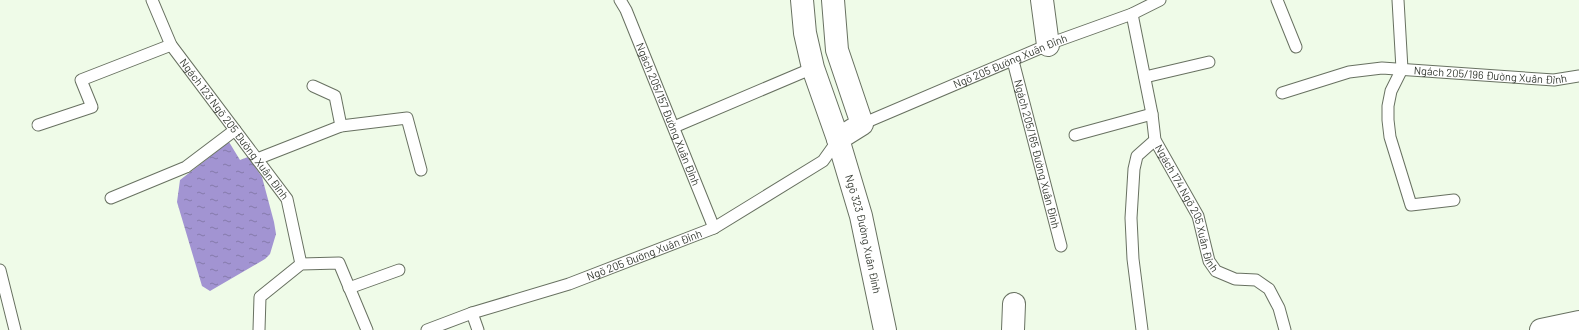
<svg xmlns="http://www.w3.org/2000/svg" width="1579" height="330" viewBox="0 0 1579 330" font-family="Barlow,sans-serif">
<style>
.water{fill:url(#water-ripples)}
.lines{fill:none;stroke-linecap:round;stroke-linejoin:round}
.service-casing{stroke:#687161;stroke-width:13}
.minor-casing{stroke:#687161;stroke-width:24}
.service{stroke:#fff;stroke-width:11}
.minor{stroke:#fff;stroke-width:22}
.labels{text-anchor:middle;stroke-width:4;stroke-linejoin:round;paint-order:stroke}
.street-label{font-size:11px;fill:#353a32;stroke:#effbe8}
</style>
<defs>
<pattern id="water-ripples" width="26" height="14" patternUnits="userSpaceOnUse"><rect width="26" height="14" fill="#a294d2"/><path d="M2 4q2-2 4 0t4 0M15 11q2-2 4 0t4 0" fill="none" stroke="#857aab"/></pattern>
</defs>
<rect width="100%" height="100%" fill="#effbe8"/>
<polygon class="water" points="229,142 240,160 248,157 262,177 274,222 276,234 270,254 265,259 210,291 202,286 177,202 180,180"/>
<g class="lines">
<g class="service-casing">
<g id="service">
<path id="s1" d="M152,0l19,45 116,154 14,65"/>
<path id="s2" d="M620,0l6,10 88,218"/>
<polyline points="1277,0 1296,47"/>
<polyline points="1398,0 1402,69 1391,91 1388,106 1388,120 1390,137 1411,205 1454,200"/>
<path id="s3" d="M1132,14l20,100 3,26 43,76 11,45 7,10 19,8 21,1 13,9 10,19 6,22"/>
<path id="s4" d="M1013,61l48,185"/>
<polyline points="1145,77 1209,62"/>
<polyline points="313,86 335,96 341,126"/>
<path id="s5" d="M1282,93l67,-21 33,-4 172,12 25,-4"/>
<path id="s6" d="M862,124l195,-83 75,-27 28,-14"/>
<polyline points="38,125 92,107 81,80 171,45"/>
<polyline points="674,127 813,68"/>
<polyline points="1075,135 1152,114"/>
<polyline points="257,159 341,126 407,118 421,170"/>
<polyline points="111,198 186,167 235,130"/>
<polyline points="0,270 15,330"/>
<polyline points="349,288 399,270"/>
<polyline points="472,313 478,330"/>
<polyline points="259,330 260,297 301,264 339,263 367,330"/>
<path id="s7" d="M427,330l45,-17 97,-29 145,-56 109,-67 15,-21"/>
<polyline points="1142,330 1133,259 1131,218 1134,169 1137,156 1155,140"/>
</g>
</g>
<g class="minor-casing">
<g id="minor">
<polyline points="802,0 805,33 813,68 838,139"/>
<path id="s8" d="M833,0l4,50 25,74 -24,15 23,77 24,114"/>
<polyline points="1042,0 1048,45"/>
<polyline points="1013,330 1014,304"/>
<polyline points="1541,330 1579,322"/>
</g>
</g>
<use href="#service" class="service"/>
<use href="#minor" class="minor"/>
</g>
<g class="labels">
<g class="street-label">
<text dy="4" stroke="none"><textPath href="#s6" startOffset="161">Ngõ 205 Đường Xuân Đỉnh</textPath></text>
<text dy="4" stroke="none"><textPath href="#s5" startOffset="212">Ngách 205/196 Đường Xuân Đỉnh</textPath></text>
<text dy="4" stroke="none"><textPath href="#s2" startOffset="124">Ngách 205/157 Đường Xuân Đỉnh</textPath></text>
<text dy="4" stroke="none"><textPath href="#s1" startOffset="154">Ngách 123 Ngõ 205 Đường Xuân Đỉnh</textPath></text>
<text dy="4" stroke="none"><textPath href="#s4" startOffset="96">Ngách 205/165 Đường Xuân Đỉnh</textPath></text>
<text dy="4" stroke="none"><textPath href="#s3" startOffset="204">Ngách 174 Ngõ 205 Xuân Đỉnh</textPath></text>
<text dy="4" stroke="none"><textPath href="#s8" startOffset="255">Ngõ 323 Đường Xuân Đỉnh</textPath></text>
<text dy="4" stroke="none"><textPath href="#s7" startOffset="230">Ngõ 205 Đường Xuân Đỉnh</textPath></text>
</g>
</g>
</svg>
